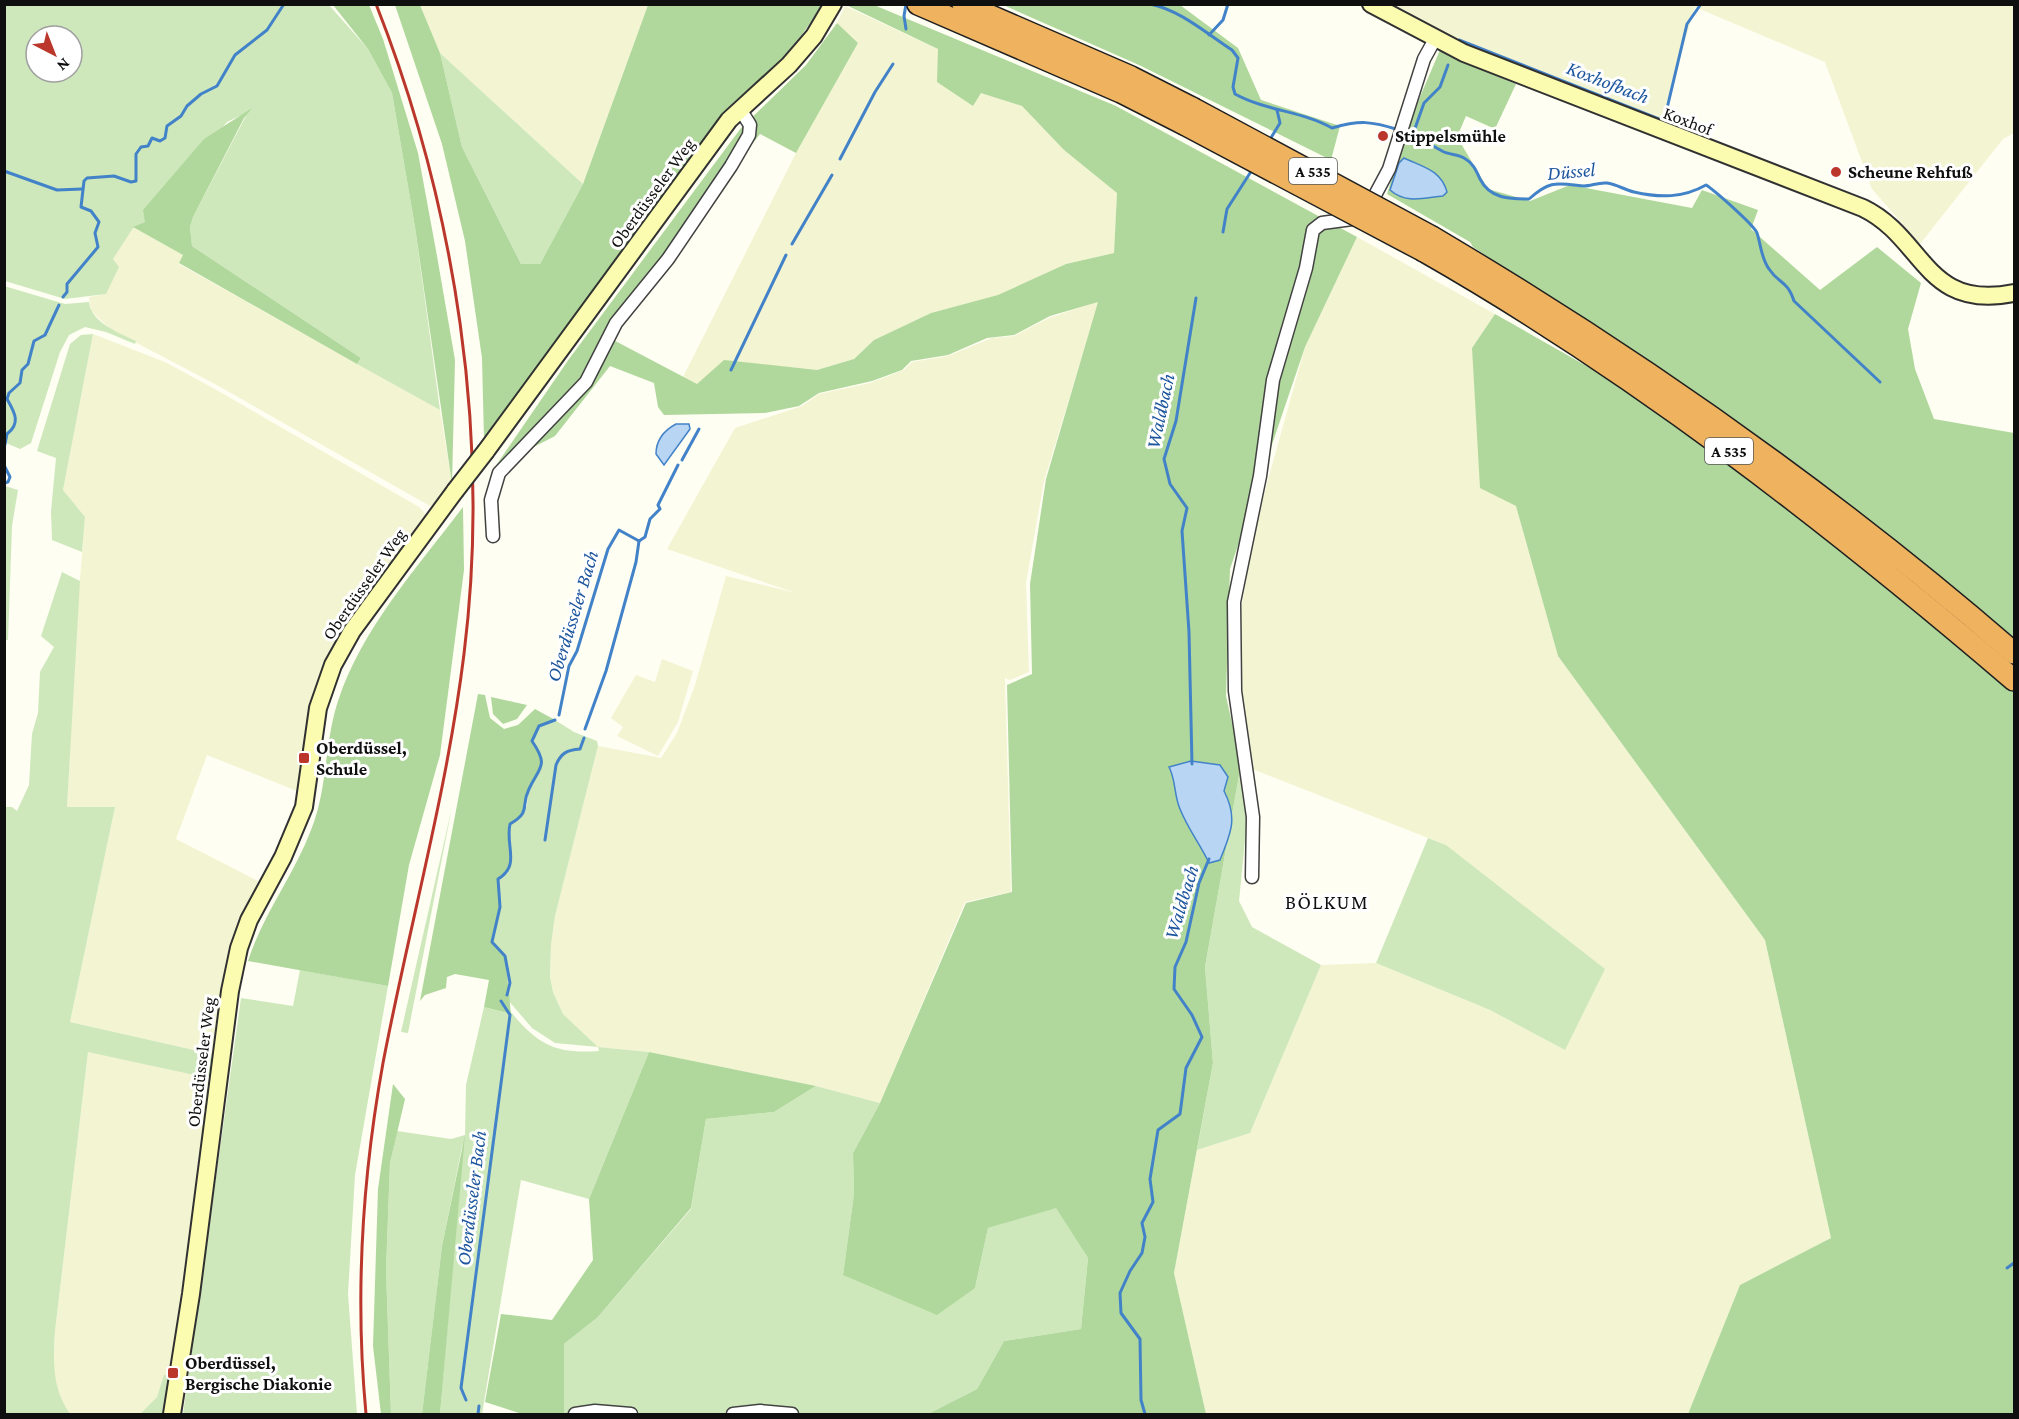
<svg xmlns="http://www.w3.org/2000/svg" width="2019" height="1419" viewBox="0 0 2019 1419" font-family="'Crimson Pro',serif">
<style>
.farmland{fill:#f3f4d2}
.green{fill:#cee8bc;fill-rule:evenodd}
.forest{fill:#b0d89c}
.water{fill:#b8d6f4;stroke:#4282c8;stroke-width:1.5}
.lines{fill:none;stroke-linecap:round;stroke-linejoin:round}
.stream{stroke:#4282c8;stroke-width:3}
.street-casing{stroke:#424242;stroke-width:15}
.secondary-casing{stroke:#313131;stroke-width:20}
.highway-casing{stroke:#202020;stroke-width:24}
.street{stroke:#fff;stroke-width:12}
.secondary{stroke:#fbfcb0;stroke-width:16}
.highway{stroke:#efb360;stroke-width:21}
.rail{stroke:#bb372c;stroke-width:3}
.secondary-bridge-casing{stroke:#313131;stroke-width:20;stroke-linecap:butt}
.highway-bridge-casing{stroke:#202020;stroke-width:24;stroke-linecap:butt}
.secondary-bridge{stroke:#fbfcb0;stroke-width:16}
.highway-bridge{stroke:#efb360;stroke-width:21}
.poi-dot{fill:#bb372c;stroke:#fff;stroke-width:2}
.labels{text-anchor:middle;stroke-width:6;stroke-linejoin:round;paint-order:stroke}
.shield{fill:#fff;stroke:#575757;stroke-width:1.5}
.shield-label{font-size:16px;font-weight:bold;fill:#0f0f0f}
.street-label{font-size:18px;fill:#0f0f0f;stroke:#fff}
.poi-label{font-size:18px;font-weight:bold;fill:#0f0f0f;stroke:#fff;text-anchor:start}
.water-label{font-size:20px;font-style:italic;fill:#1c559d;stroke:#fff}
.neighbourhood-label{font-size:20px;letter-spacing:1.5px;fill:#0f0f0f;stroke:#fff}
</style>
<rect width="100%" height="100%" fill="#fefef2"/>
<g class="farmland">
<polygon points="420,5 648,5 583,184 440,53"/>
<polygon points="1392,5 2014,5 2014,133 2003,139 1920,244 1872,189 1825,62 1695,7 1660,125 1448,37"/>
<polygon points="845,6 938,49 973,106 981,92 1022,106 1064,150 1117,193 1114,253 1066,264 999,295 931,313 874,340 854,359 817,370 787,369 697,384 683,377 796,153 858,43 837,23"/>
<polygon points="133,227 183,255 179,264 440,410 452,484 435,506 430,506 215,384 110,329 91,311 89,297 106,294 113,259"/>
<polygon points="1357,237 1495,314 1472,348 1558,656 1765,940 1831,1238 1740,1285 1688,1414 1206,1414 1174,1273 1197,1150 1250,1133 1321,965 1376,963 1490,1010 1565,1050 1446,845 1252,769 1239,673 1242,605 1253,534 1305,347"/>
<polygon points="1099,301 1044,481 1026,583 1029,672 1010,680 1005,678 1011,892 965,902 880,1103 816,1086 649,1052 598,1047 563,1014 553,992 550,977 551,945 555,916 598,746 661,758 677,733 695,685 726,576 796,593 667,549 735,428 802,406 819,394 870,383 904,370 912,362 948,356 992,338 1014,336 1049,318"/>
<polygon points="93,334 165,362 213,388 419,507 425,513 426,518 349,626 307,753 302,753 297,791 207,755 176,839 262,883 216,1055 70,1022 115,807 67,807 77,616 85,517 63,490"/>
<polygon points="662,659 693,671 678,722 658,756 617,736 623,727 611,718 636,675 655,682"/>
<polygon points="88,1051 213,1079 171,1376 164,1376 157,1397 140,1414 70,1414 60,1400 53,1372 55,1331"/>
</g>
<g class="green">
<path d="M5,5h324l39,44 24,44 23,134 25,183 -83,-46 4,-6 -169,-112 -2,-19 3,-10 55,-105 -21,10 -82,100 -12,6 -20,31 6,8 -13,27 -41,5 -60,-18zM36,36h36v36h-36z"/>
<polygon points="440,53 583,184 540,264 521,264 462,147"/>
<path d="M4,286l61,18 24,-2c2,21 31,31 47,39l-1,3 -29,-12 -21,-5 -16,8 -9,17 -29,91 -11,6 -14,-6 -1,8z"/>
<polygon points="93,334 63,490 85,517 82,552 52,540 51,512 56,458 37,451 70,344 81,335"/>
<polygon points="5,486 18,490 12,526 8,640 4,640"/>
<path d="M62,572l18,9 -13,226h48l-45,215 146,33 -3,24 -125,-27 -33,279c-2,31 -3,57 15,83h-65v-607h7l5,4 12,-26 3,-51 6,-21 2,-41 14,-25 -13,-11z"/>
<path d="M555,720l19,12 23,9 1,5 -43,170 -4,29 -1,32 3,15 10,22 35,33 51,5 -60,147 -68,-19 -39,234h-42l23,-272 -21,104 -20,168h-31l-5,-144 4,-107 7,-32 54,8 14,-4 1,-50 18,-78 26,7v-3c28,34 45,43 89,40l-1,-4 -43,-4 -23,-15 -24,-28 -1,-32 -15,-26 8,-35 -2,-28 10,-6 -1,-36 3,-13 17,-18 1,-16 13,-23 1,-7 -10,-19 7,-15z"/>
<polygon points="1241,764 1252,769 1239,901 1252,927 1321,965 1250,1133 1197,1150 1213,1063 1205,967"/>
<polygon points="452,807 408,1033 401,1032"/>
<polygon points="1428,838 1446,845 1605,969 1565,1050 1490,1010 1376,963"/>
<polygon points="300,970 388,986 355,1175 348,1294 357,1414 183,1414 241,998 293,1006"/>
<polygon points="816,1086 880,1103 853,1153 854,1194 843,1275 975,1288 988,1228 1056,1207 1088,1258 1081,1329 1004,1341 977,1389 928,1414 564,1414 564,1344 598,1317 691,1209 706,1119 774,1112"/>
<polygon points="164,1375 169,1375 167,1414 140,1414 157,1397"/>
</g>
<g class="forest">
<polygon points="333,5 369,5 383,39 418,153 437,256 455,360 452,484 415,227 392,93 368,49"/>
<polygon points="395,5 420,5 440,53 462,147 521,264 540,264 583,184 648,5 823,5 788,54 732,104 703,140 484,439 482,358 465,241 442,144"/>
<polygon points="846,5 874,5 1116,106 1357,237 1305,347 1230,569 1226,696 1241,764 1205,967 1213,1063 1174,1273 1206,1414 928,1414 977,1389 1004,1341 1081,1329 1088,1258 1056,1208 988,1228 975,1288 937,1315 843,1275 854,1194 853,1153 880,1103 966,903 1012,892 1007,685 1032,674 1030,584 1046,479 1098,302 1050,316 1014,335 987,338 948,355 911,361 902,370 872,381 819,393 799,406 765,413 664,415 658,407 654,383 610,366 555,436 495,467 569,359 741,128 806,65 837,23 858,43 796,153 760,134 602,334 697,384 724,360 817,370 854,359 874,340 931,313 998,295 1066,264 1114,253 1117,193 1064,150 1022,106 981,93 973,106 937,82 938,49"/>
<polygon points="1003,5 1180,5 1238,48 1261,100 1340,126 1331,160 1139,65"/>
<polygon points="1440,50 1516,84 1495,129 1466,116 1457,137 1488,189 1530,201 1570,185 1692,208 1702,190 1758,210 1751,229 1820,290 1877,247 1921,283 1908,329 1915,369 1934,419 2014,433 2014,641 1722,412 1629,348 1473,247 1470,242 1387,194 1408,125"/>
<polygon points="252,108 244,118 193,217 190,227 192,246 361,358 357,364 179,263 183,255 133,227 145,222 143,210 204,139"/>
<polygon points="1495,314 1613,381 1698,441 1869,570 2014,693 2014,1414 1688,1414 1740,1285 1831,1238 1765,940 1558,656 1516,506 1480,488 1472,348"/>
<path d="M463,507l1,63 -24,185 -31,110 -21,121 -140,-25c15,-47 46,-86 63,-131 17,-42 13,-86 27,-129 24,-73 79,-133 125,-194z"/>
<path d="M478,694l7,1 5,23 14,11 14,-4 17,-16 20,11 -16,6 -7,15c16,25 8,24 -3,48 -9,19 5,20 -20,35 -5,24 13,39 -11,55l2,28 -8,35 13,14 6,58 -27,-7 5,-27 -34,-6 -8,3 -1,11 -21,7 -5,6z"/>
<polygon points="491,697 527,705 517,719 503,724 493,714"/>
<polygon points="649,1052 816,1086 774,1112 706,1119 691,1208 598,1317 564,1344 564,1414 522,1414 485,1402 501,1314 552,1320 593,1260 589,1199"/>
<polygon points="393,1084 405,1099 390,1163 386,1270 391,1414 381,1414 373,1346 378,1189"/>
<polygon points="465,1135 440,1414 422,1414 442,1246"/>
</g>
<g class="water">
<path d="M1404,158c19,9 37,12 43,34l-4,4c-20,2 -37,8 -53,-6l9,-27z"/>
<path d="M676,424h13l1,5 -26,36 -8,-11c0,-14 7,-23 20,-30z"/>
<path d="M1191,761l29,4 8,12 -4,14c14,27 7,42 -4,69l-11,3c-9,-19 -21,-34 -29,-54 -6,-13 -4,-29 -11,-42z"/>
</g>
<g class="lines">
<g class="stream">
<path d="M1150,4c30,6 56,29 82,46l6,8 -5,29 2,7c31,17 67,17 97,34 28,-8 39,-7 67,2"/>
<polyline points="906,29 904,16 906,4"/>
<polyline points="1209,35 1223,20 1228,4"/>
<polyline points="1459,40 1664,121 1687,24 1701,4"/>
<path d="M1405,132c14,5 24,12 37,19 7,4 16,3 22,7 9,5 12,12 16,21 10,20 30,20 49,20 21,-19 27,-16 55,-13 7,0 15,-4 23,-3 9,1 18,7 27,9 26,6 49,6 72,-7 8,5 48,40 51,48 4,12 4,25 12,36 10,15 18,11 25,32l86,81"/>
<polyline points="1413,134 1424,103 1440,87 1448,65"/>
<polyline points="1269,141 1280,123 1277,110"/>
<polyline points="840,159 875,92 893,64"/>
<polyline points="4,171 57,190 82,189"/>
<polyline points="1223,232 1227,209 1252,170"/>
<polyline points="792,244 832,175"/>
<polyline points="63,297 67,292 67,284 98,247 95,233 99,222 91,211 81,207 84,181 87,178 114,176 131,182 136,181 136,154 141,147 148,146 152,138 160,141 165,138 167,126 181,116 187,106 201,94 217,86 235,55 267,30 284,4"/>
<polyline points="731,370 786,255"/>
<path d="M4,449l3,-15c14,-11 8,-21 0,-35l2,-6 11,-10 2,-13 6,-6 6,-23 11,-6 14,-30"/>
<polyline points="682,460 699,429"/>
<polyline points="4,465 10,477 8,482 4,483"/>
<polyline points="639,541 645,537 650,519 660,509 658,505 678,465"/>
<polyline points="559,715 569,666 577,651 608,549 619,530 639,541"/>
<polyline points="585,729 606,671 636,562 639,541"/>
<polyline points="1192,764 1189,632 1182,531 1187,508 1170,484 1164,459 1176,421 1196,298"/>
<path d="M545,840l11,-75c5,-12 11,-15 24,-16l4,-11"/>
<path d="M507,995l3,-12 -5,-27 -13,-14 8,-35 -2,-28c23,-14 7,-33 12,-55 22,-13 10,-17 19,-35 11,-23 20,-23 3,-48l7,-15 16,-6"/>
<polyline points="2007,1268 2014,1263"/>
<polyline points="466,1400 461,1388 510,1015 501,1001"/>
<polyline points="478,1414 479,1406"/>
<polyline points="1145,1414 1141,1400 1140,1339 1121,1313 1120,1293 1130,1271 1142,1253 1145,1237 1142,1223 1153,1202 1150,1179 1158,1130 1180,1114 1186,1068 1202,1037 1192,1015 1174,989 1175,967 1186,942 1199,883 1209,859"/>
</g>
<g class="street-casing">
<g id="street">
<polyline points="493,536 491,500 499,473 586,382 616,323 668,259 731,166 749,135 750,125 740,109"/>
<polyline points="1252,877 1253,817 1235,691 1234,602 1260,476 1273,380 1306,268 1313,230 1322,223 1352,219 1365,210 1374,197 1389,169 1424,59 1435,39"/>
<polyline points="575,1414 595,1411 631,1414"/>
<polyline points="733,1414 760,1411 792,1414"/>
</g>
</g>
<g class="secondary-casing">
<g id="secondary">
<path d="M1371,4l93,49 399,155c62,30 61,103 151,85"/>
<polyline points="486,451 729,120 789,65 814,36 833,4"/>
<polyline points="172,1414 191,1294 230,991 239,948 249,920 283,857 304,807 318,708 333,665 352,631 455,491"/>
</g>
</g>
<g class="highway-casing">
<g id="highway">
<polyline points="918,4 1121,92 1184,124"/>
<polyline points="963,4 1131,77 1192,108"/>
<path d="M1432,237c206,122 402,260 582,416"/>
<path d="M1424,251c212,121 405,271 590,429"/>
</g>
</g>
<use href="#street" class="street"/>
<use href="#secondary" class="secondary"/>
<use href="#highway" class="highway"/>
<path class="rail" d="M366,1414c-11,-117 -4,-235 17,-351 26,-136 64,-271 81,-409 27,-217 -8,-447 -88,-650"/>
<g class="secondary-bridge-casing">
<polyline id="secondary-bridge" points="455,491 486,451"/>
</g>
<g class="highway-bridge-casing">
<g id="highway-bridge">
<polyline points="1192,108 1432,237"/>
<polyline points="1184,124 1424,251"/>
</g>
</g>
<use href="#secondary-bridge" class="secondary-bridge"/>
<use href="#highway-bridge" class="highway-bridge"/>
</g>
<g class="poi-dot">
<circle cx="1383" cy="136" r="6"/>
<circle cx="1836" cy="172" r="6"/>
<rect x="298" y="752" width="12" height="12" rx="3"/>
<rect x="167" y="1367" width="12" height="12" rx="3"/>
</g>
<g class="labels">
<g class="shield">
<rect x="1289" y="158" width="48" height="26" rx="4.5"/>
<rect x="1705" y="438" width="48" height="26" rx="4.5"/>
</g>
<g class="shield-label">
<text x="1313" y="177">A 535</text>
<text x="1729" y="457">A 535</text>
</g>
<g class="street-label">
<text transform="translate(1688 121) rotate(21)" y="6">Koxhof</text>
<text transform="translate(652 193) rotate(-54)" y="6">Oberdüsseler Weg</text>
<text transform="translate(364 584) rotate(-55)" y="6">Oberdüsseler Weg</text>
<text transform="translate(201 1062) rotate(-83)" y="6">Oberdüsseler Weg</text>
</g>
<g class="poi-label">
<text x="1395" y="142">Stippelsmühle</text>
<text x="1848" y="178">Scheune Rehfuß</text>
<text x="316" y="754">Oberdüssel,<tspan x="316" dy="21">Schule</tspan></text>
<text x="185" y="1369">Oberdüssel,<tspan x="185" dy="21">Bergische Diakonie</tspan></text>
</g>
<g class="water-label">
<text transform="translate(1608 82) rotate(21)" y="7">Koxhofbach</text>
<text transform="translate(1571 171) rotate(-5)" y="7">Düssel</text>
<text transform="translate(1160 411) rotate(-78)" y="7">Waldbach</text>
<text transform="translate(572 616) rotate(-73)" y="7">Oberdüsseler Bach</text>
<text transform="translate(1181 902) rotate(-73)" y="7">Waldbach</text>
<text transform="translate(471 1198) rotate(-83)" y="7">Oberdüsseler Bach</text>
</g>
<g class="neighbourhood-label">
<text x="1327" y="909">BÖLKUM</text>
</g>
</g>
<rect width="2019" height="1419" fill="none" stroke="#0f0f0f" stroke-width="12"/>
<g transform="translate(54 54) rotate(138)"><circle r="28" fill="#ffffff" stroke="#9f9f9f" stroke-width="1.5"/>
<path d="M0-4.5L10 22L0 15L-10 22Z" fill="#bb372c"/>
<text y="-9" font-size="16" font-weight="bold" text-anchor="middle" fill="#0f0f0f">N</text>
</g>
</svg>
